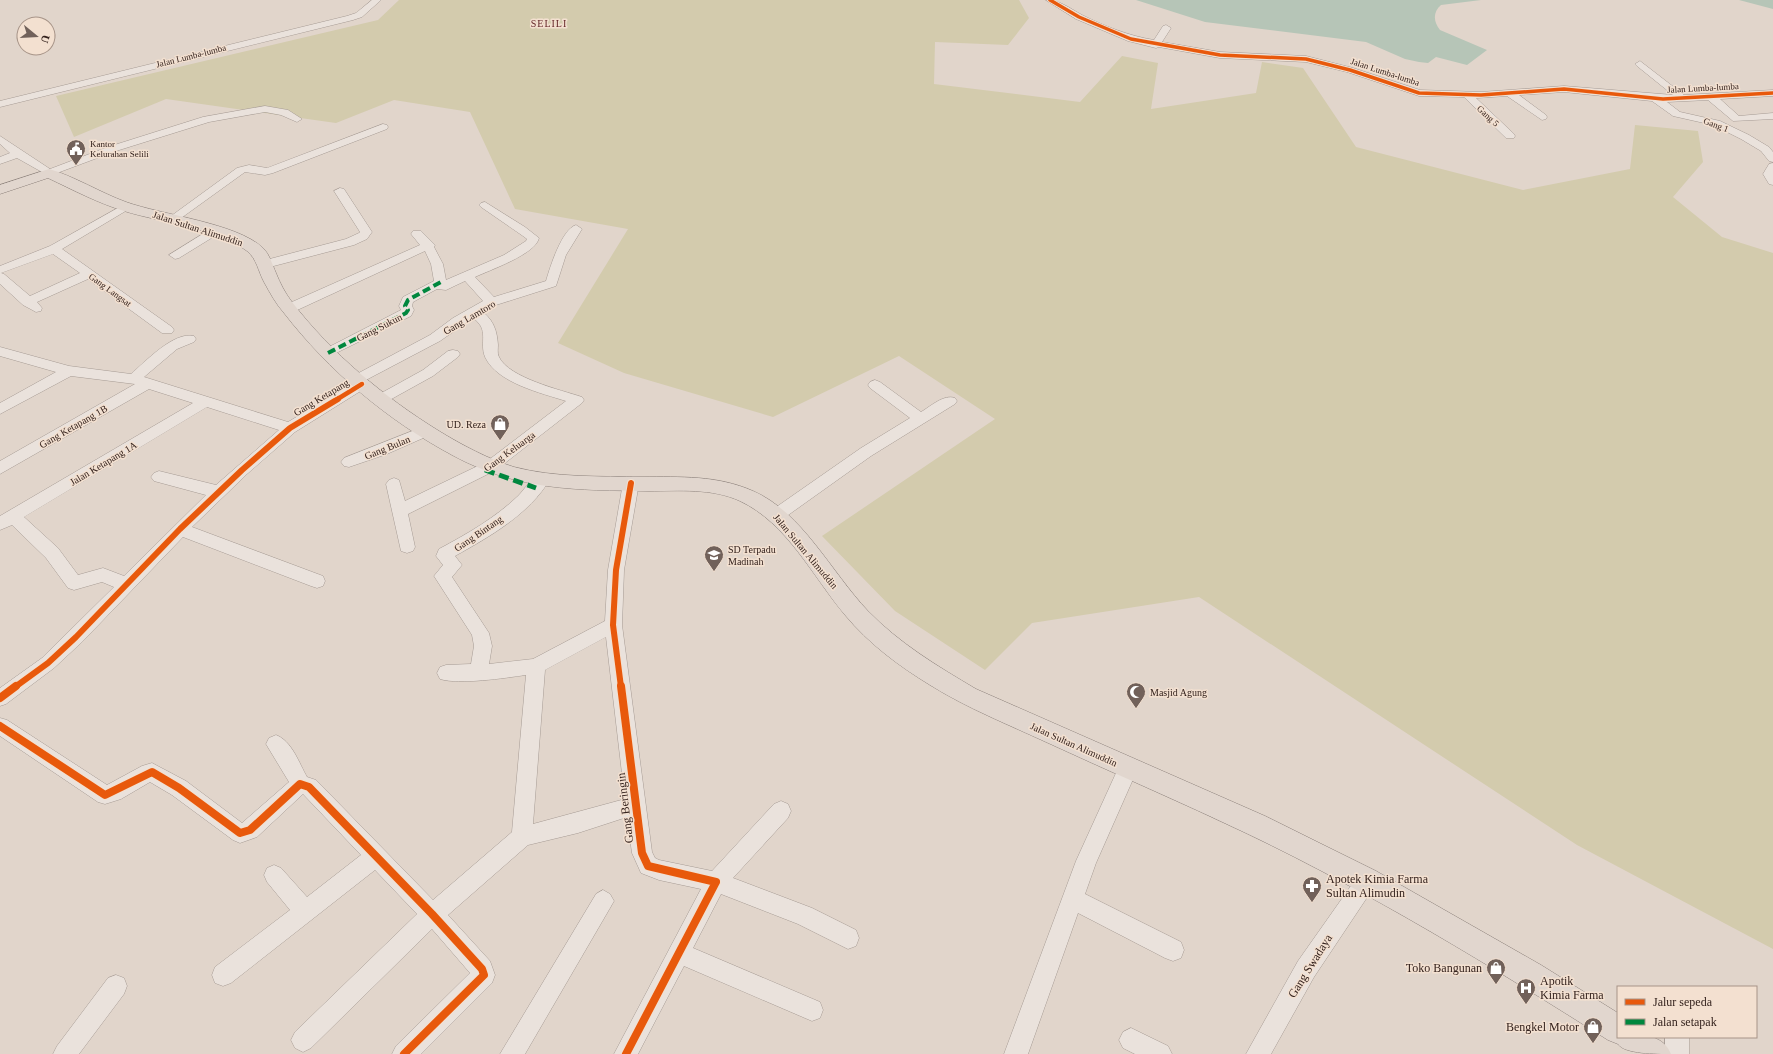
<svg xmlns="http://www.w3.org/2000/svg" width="1773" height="1054" viewBox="0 0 1773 1054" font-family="'Times New Roman',serif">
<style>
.green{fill:#d3cbad}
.water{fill:#b6c5b7}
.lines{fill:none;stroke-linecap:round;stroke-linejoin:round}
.minor-casing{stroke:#a69b94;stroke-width:1}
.major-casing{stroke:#8c817b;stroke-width:1}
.minor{fill:#eae2dc;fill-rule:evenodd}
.major{fill:#e1d6ce;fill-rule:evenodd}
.quiet-far1{stroke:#00873e;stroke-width:4;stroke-dasharray:8 4;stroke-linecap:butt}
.quiet{stroke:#00873e;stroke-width:5;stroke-dasharray:10 5;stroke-linecap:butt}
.cycleway-far3-casing{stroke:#f3e0d0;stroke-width:5}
.cycleway-far2-casing{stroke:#f3e0d0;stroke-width:6}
.cycleway-far1-casing{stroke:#f3e0d0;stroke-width:8}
.cycleway-casing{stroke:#f3e0d0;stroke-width:10}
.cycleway-far3{stroke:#e8590c;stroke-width:3.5}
.cycleway-far2{stroke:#e8590c;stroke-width:4.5}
.cycleway-far1{stroke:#e8590c;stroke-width:6}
.cycleway{stroke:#e8590c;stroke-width:8}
.labels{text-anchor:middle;stroke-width:3;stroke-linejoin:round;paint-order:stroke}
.far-street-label{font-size:9px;fill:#34221d;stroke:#f3e0d0}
.far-poi-label{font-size:9px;fill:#34221d;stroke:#f3e0d0;text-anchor:start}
.far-quarter-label{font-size:10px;letter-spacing:1px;fill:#5e1f21;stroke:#f3e0d0}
.street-label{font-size:10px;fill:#34221d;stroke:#f3e0d0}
.poi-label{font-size:10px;fill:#34221d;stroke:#f3e0d0;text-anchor:start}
.near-street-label{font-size:12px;fill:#34221d;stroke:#f3e0d0}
.near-poi-label{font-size:12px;fill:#34221d;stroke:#f3e0d0;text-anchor:start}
</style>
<rect width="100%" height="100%" fill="#e1d5cb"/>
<polygon class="green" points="399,0 1019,0 1029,18 1008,45 935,42 934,84 1080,102 1122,56 1158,63 1151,109 1256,93 1262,62 1303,68 1356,147 1523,190 1630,169 1635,125 1698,131 1703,162 1673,197 1722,237 1773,253 1773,949 1577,845 1199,597 1032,623 985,670 895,611 822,536 995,419 899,356 773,417 624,373 558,343 628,229 515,209 470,112 394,100 336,123 166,99 74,137 56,96 378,20"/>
<g class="water">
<path d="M1136,0h345l-40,5c-8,7 -8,16 -1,25l47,20 -20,15 -31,-8 -8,6 -9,-1 -14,-3 -39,-17 -161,-20z"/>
<polygon points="1739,0 1773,0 1773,9"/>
</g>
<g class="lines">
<g class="minor-casing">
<g id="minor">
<polygon points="372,0 381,0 362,17 353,20 0,107 0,101 347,16 356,13"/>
<path d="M1046,0c14,0 23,8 36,15 22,11 47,21 72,25l9,-14 3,-1 5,3 -9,14 58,10 86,4 47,12 67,22 61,2 83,-6 109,9 -36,-29 -2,-2 5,-3 44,34 89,-5v6l-53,3 19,17 34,-3v6l-40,2 -25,-21 -41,2 13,10 40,9 29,14 20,12 4,5v10l-4,-1 -8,-10 -20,-12 -28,-14 -40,-9 -21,-15 -88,-9 -45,3 27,20 1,2 -1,2 -4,1 -35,-24 -31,2 38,36 1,2 -1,2h-8l-42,-41 -45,-1 -72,-24 -41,-10 -86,-4 -61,-11 -3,1 -28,-7 -52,-22z"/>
<polygon points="265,106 288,110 302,119 297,122 281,115 265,112 209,122 116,151 49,176 17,158 0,164 0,157 10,153 0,144 0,136 50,169 108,147 203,117"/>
<polygon points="383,124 387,125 388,127 387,129 273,173 265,175 245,172 177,221 173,223 167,219 237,168 249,165 267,168"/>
<polygon points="1773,163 1773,185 1769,184 1763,174 1769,164"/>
<polygon points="340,188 344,189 372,232 367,239 354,245 266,268 262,267 260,264 262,261 346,239 359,233 360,232 334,191"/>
<path d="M485,202l40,25 14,11c-3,16 -49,32 -64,39l19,20 52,-16c4,-14 16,-52 30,-56l6,4 -16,26 -10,31 -60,19 -13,7c11,9 14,19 15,33 0,3 -1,8 1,12 10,21 62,33 83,40l2,3 -2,3 -86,67 -88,44 7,33 -2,4 -6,2 -6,-2 -15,-67 3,-4 5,-2 5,2 6,21 81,-39 80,-61c-25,-8 -69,-18 -81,-44 -6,-15 5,-27 -12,-39l-33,23 -74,39 3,4 -2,3 -72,45 -48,42 -55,53 131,49 2,5 -2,5 -6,2 -6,-2 -128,-49 -101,105 -28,26 -48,36 -6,2v-18l42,-30 72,-71 -12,-5 -28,8 -6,-2 -22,-30 -34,-33 -12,5v-14l193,-113 -44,-14 -149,85v-13l135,-77 -64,-8 -71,38v-11l56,-31 -56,-16v-9l69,19 62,8c14,-12 43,-43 63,-38l2,3 -2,3 -17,7 -33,28 144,45 66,-39 -3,-4 2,-3 77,-41 23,-17 30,-17 -18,-20 -19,9 -9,-1 -24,13 -1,4 2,4 -3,6 -83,41 -5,-1 -2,-3 2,-3 78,-40 -2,-4 4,-9 31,-16 -3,-17 -6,-13 -132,61h-10l-1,-3 1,-3 137,-61 -9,-11 2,-3h8l14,14 -1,2 9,17 3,16 58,-25 22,-14 1,-2 -4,-3 -42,-29 -2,-2 2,-2zM207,407l72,23 -63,55 -57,-14 -5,2 -3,4 3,4 52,14 -82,81 -21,-8 -25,7 -20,-27 -34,-31z"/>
<path d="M125,204l4,1 2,2 -2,2 -67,40 110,78 2,3 -2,3h-10l-74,-54 -51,23 5,6 -1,3 -5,1 -13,-7 -23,-21v-18l50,-20zM53,254l27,19 -50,23 -26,-22 -3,-1z"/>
<polygon points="214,227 218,228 220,231 218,234 179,258 175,259 169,255"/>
<polygon points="453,350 458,351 460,354 458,357 433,376 386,402 381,404 376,402 374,399 376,396 423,370 448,351"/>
<path d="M875,380l5,2 41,30c10,-6 23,-18 34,-14l2,3 -2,3 -84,52 -87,62 -6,2 -6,-2 -2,-4 2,-4 89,-62 49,-30 -40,-30 -2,-3 2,-3z"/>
<polygon points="425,426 430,427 432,431 430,435 387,454 349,467 344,466 341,462 344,458"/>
<path d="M542,473l5,2 3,4c-20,35 -61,58 -95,77l7,9 -10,12 37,56 3,13 -3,18 44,-5 72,-38 3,-51 15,-87 3,-4 5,-2 5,2 3,4 -15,87 -2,55 30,227 3,6 4,2 53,11 62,-67 7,-3 7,3 3,7 -3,7 -55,60 79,30 44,22 3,8 -3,8 -8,3 -50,-25 -77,-30 -28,54 127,54 3,8 -3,8 -8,3 -128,-55 -46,88h-24l87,-165 -42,-9 -18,-7 -9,-20 -5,-36 -49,16 -50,12 -80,70 42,46 5,14 -3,8 -71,71h-29l4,-8 74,-73 -38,-44 -121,119 -8,4 -8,-4 -4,-8 4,-8 122,-118 -42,-44 -144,113 -8,3 -8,-3 -3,-8 3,-8 75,-57 -23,-28 -3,-7 3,-7 7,-3 7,3 26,29 54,-42 -58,-61 -46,43 -17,6 -7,-3 -61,-45 -22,-13 -29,17 -16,5 -7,-2 -98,-66v-18l7,2 100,65 35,-19 10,-3 34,18 56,42 47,-41 -23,-38 3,-6 7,-3c16,6 23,28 31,42l9,3 117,120 79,-68 14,-157c-21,3 -67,10 -86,4l-3,-6 3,-6 6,-2 25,-1 3,-18 -2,-11 -38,-59 9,-11 -7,-9 3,-7c28,-15 56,-31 79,-53 7,-7 14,-20 24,-23zM606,637l19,162 -92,25 12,-154z"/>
<polygon points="1128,759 1135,762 1138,768 1096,863 1085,894 1181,942 1184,950 1181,958 1173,961 1165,958 1078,913 1028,1054 1004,1054 1076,861 1121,762"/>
<polygon points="1367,870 1374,873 1377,880 1374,887 1314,977 1271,1054 1246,1054 1298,961 1360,873"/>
<polygon points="603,890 610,894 614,901 610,908 525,1054 500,1054 596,894"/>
<polygon points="116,975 124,978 127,986 124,994 79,1054 53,1054 57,1046 108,978"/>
<polygon points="1131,1028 1168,1046 1172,1054 1135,1054 1123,1048 1119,1040 1123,1032"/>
<rect x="1665" y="1037" width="24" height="17"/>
</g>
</g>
<g class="major-casing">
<path id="major" d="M49,169c25,7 52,24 77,33 36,13 111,21 137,46 7,7 9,16 13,25 4,10 9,20 16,29 40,52 92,95 147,129 23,14 49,28 75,36 42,11 86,9 128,10 38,0 75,-2 111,14 49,21 78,81 115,120 31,32 69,55 108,78l289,127 111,55 165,94 77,48v24c22,0 43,-6 53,17 -14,0 -47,0 -53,-10l-10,-4c-117,-74 -235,-146 -360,-206 -67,-32 -135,-61 -202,-92 -39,-18 -79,-34 -116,-57 -31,-19 -61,-41 -85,-70 -32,-38 -58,-92 -105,-114 -28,-13 -61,-10 -91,-10 -73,-1 -131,0 -197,-36 -65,-35 -123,-84 -168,-142 -8,-9 -14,-20 -20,-31 -6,-11 -7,-23 -17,-31 -32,-24 -85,-28 -123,-40 -26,-8 -51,-21 -76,-33l-48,16v-9z"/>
</g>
<use href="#minor" class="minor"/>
<use href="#major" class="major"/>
<polyline class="quiet-far1" points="328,353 406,313 408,310 405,306 408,300 441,282"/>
<polyline class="quiet" points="485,470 536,488"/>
<g class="cycleway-far3-casing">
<polyline id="cycleway-far3" points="1050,0 1079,17 1131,39 1220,55 1306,59 1350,70 1419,93 1481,95 1564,89 1663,99 1773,93"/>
</g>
<g class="cycleway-far2-casing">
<polyline id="cycleway-far2" points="336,400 362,384"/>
</g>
<g class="cycleway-far1-casing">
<g id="cycleway-far1">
<polyline points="15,687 48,663 76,637 180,529 242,470 290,428 338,399"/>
<polyline points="621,687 613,625 616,570 631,483"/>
</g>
</g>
<g class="cycleway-casing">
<g id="cycleway">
<polyline points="621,686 642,853 648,866 716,882 626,1054"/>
<polyline points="0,698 16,686"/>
<polyline points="0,726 105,795 152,772 179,788 240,833 250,830 300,784 309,787 432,914 482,969 484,975 404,1054"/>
</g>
</g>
<use href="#cycleway-far3" class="cycleway-far3"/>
<use href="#cycleway-far2" class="cycleway-far2"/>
<use href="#cycleway-far1" class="cycleway-far1"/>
<use href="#cycleway" class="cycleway"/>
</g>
<defs>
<g id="civic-pin" transform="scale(1)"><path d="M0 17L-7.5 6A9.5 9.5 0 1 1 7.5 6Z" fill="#71615a" stroke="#f3e0d0"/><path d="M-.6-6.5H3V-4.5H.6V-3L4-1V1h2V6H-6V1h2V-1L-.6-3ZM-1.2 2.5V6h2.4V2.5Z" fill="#fff"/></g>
<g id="shop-pin" transform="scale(1)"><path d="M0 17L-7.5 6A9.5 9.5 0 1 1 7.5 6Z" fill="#71615a" stroke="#f3e0d0"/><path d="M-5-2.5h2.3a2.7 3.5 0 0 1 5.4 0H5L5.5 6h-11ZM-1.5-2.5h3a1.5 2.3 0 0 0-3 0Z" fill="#fff"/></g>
<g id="school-pin" transform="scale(1)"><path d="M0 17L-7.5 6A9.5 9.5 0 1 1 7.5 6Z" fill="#71615a" stroke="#f3e0d0"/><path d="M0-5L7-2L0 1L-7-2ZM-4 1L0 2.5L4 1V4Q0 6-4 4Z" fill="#fff"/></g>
<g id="mosque-pin" transform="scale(1)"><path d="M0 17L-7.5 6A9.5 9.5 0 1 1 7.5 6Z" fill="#71615a" stroke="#f3e0d0"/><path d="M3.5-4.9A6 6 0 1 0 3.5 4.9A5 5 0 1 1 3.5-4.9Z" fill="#fff"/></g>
<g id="pharmacy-pin" transform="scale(1)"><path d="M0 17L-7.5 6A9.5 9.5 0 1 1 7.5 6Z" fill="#71615a" stroke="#f3e0d0"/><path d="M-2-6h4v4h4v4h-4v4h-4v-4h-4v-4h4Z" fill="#fff"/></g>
<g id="hospital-pin" transform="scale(1)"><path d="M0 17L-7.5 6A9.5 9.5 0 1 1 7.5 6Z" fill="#71615a" stroke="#f3e0d0"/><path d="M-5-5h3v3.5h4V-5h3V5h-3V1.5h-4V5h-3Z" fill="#fff"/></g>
</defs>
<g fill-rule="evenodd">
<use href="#civic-pin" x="76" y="149"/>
<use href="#shop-pin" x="500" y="424"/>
<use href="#school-pin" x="714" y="555"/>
<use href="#mosque-pin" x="1136" y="692"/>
<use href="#pharmacy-pin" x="1312" y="886"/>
<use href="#shop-pin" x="1496" y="968"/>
<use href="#hospital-pin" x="1526" y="988"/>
<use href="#shop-pin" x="1593" y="1027"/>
</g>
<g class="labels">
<g class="far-street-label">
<text transform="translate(191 56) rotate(-14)" y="3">Jalan Lumba-lumba</text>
<text transform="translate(1385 72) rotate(18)" y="3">Jalan Lumba-lumba</text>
<text transform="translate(1703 88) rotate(-3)" y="3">Jalan Lumba-lumba</text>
<text transform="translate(1488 116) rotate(43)" y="3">Gang 5</text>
<text transform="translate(1716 125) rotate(20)" y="3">Gang 1</text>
<text transform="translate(110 290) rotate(36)" y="3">Gang Langsat</text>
</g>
<g class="far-poi-label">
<text x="90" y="147">Kantor<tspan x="90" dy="10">Kelurahan Selili</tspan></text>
</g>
<g class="far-quarter-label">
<text x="549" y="27">SELILI</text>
</g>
<g class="street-label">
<text transform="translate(198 228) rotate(18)" y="4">Jalan Sultan Alimuddin</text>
<text transform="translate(469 317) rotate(-30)" y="4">Gang Lamtoro</text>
<text transform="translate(379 327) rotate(-27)" y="4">Gang Sukun</text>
<text transform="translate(321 397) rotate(-31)" y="4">Gang Ketapang</text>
<text transform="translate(73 426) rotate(-30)" y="4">Gang Ketapang 1B</text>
<text transform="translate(387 447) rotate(-22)" y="4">Gang Bulan</text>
<text transform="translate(509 451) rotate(-36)" y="4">Gang Keluarga</text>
<text transform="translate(103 463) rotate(-31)" y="4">Jalan Ketapang 1A</text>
<text transform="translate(478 533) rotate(-34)" y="4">Gang Bintang</text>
<text transform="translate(806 551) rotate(50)" y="4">Jalan Sultan Alimuddin</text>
<text transform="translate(1074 744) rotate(24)" y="4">Jalan Sultan Alimuddin</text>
</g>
<g class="poi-label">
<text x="486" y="428" text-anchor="end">UD. Reza</text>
<text x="728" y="553">SD Terpadu<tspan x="728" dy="12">Madinah</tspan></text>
<text x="1150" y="696">Masjid Agung</text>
</g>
<g class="near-street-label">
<text transform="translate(625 808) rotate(-97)" y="4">Gang Beringin</text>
<text transform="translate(1310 966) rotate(-58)" y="4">Gang Swadaya</text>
</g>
<g class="near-poi-label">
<text x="1326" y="883">Apotek Kimia Farma<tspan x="1326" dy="14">Sultan Alimudin</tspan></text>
<text x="1482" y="972" text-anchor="end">Toko Bangunan</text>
<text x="1540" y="985">Apotik<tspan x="1540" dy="14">Kimia Farma</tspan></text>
<text x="1579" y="1031" text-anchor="end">Bengkel Motor</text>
</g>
</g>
<rect x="1617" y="986" width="140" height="52" fill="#f3e0d0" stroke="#a79488"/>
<rect x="1625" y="999" width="20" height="6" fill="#e8590c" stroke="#a79488"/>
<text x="1653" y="1006" font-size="12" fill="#34221d">Jalur sepeda</text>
<rect x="1625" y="1019" width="20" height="6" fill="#00873e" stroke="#a79488"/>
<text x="1653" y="1026" font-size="12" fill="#34221d">Jalan setapak</text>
<g transform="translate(36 36) rotate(108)"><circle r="19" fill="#f3e0d0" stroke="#a79488"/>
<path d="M0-3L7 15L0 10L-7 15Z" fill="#71615a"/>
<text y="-6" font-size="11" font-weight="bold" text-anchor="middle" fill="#34221d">U</text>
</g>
</svg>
